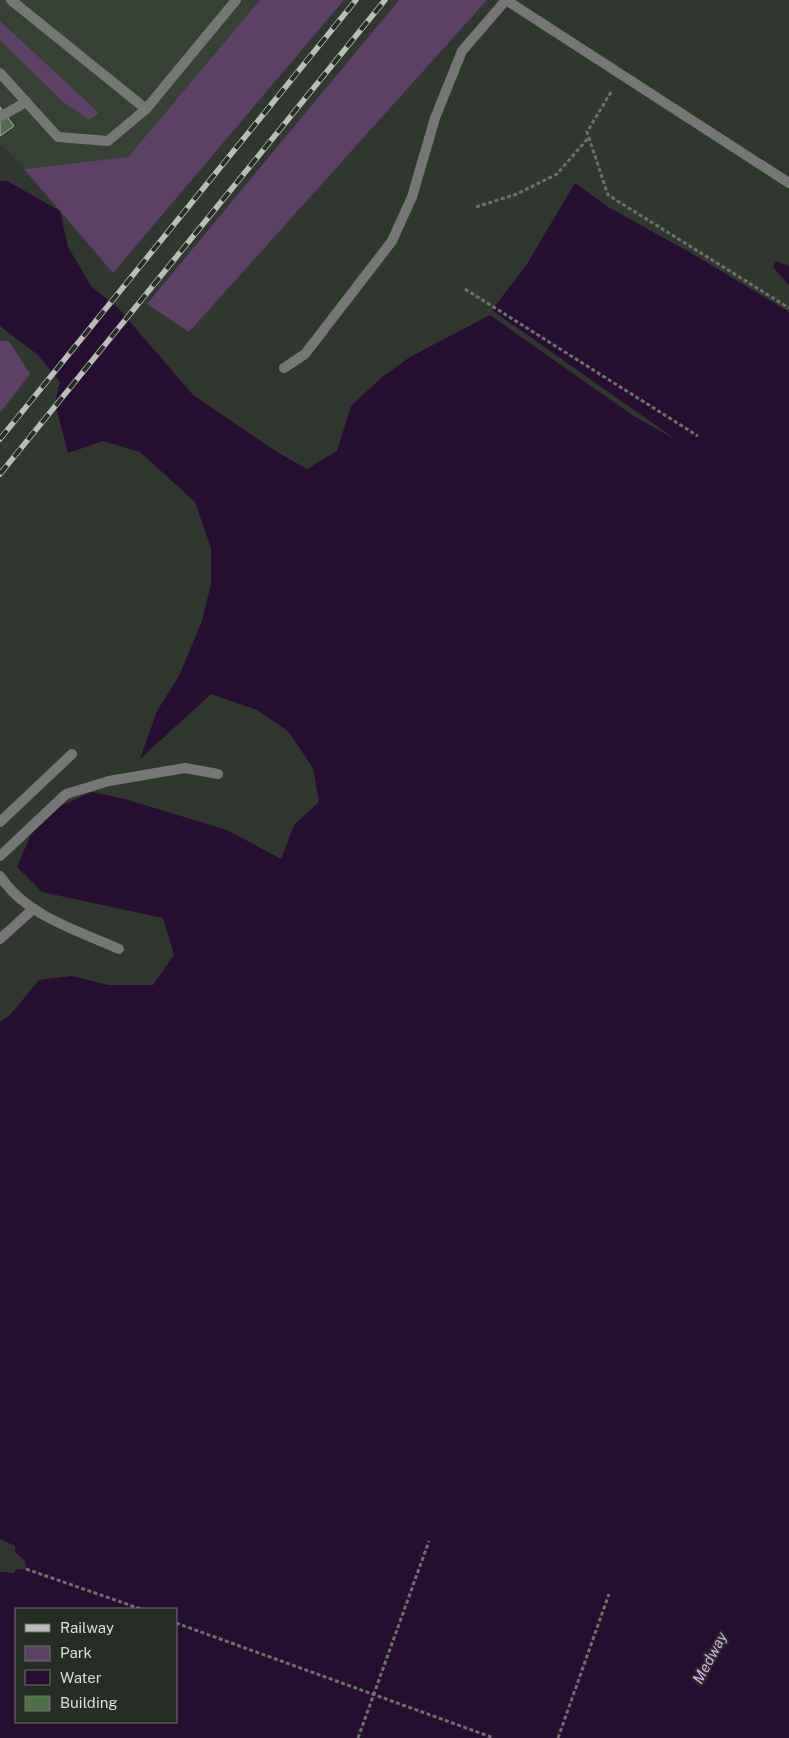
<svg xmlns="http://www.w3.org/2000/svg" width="789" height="1738" viewBox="0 0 789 1738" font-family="'Public Sans',sans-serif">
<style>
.built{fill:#374035}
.green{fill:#5a4165}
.water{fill:#260e30;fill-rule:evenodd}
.pier{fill:#313630}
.building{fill:#50704b;stroke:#aab0a9}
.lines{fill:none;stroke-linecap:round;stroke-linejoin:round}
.path{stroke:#6c716b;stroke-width:3;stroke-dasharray:4 2.5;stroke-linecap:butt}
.lane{stroke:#757774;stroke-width:10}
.rail-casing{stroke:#babdb9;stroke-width:5.5}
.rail{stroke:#272c26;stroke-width:4;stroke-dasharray:11;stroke-linecap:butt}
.labels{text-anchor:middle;stroke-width:4;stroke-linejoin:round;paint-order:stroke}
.water-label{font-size:15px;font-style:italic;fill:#d7abeb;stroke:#272c26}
</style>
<rect width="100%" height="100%" fill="#313630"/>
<polygon class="built" points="0,0 260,0 128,157 24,169 0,144"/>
<g class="green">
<polygon points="260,0 344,0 113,273 24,169 128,157"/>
<polygon points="399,0 487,0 189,332 147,304"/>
<polygon points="0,21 99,113 89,120 62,101 0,40"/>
<polygon points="0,341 9,341 30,374 0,413"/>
</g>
<g class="water">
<path d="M0,181h7l53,30 8,36 23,39 28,23 74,86 84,57 30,17 30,-18 14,-45 30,-28 29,-21 80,-42 142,100 46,26 -186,-131 35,-46 48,-81 33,24 83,46 98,59v1426h-789v-166l15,1v-27l-15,-7v-517l11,-8 28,-34 33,-4 36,9h45l21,-30 -11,-37 -121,-26 -25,-25 14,-33 27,-27 34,-15 33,7 102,31 54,29 13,-34 25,-23 -6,-34 -25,-37 -31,-21 -46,-16 -71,65 17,-48 22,-35 23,-55 9,-37v-36l-16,-46 -55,-50 -37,-11 -35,12 -13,-50 5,-21 -22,-27 -38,-29zM16,1609h160v113h-160z"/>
<polygon points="776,261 789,266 789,285 773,267"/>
</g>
<polygon class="pier" points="13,1550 25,1561 26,1569 12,1570"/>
<polygon class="building" points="0,107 14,126 0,136"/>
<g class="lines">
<g class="path">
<polyline points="611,92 587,132 608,195 789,308"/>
<polyline points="476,207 517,194 557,174 589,137"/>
<polyline points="465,289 698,436"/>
<polyline points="26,1569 141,1609"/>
<polyline points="176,1623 494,1738"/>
<polyline points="358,1738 429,1541"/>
<polyline points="558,1738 609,1594"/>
</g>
<g class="lane">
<polyline points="11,0 146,109 236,0"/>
<polyline points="506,0 789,183"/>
<polyline points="0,73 58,137 108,141 146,109"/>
<polyline points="0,117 26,102"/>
<polyline points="284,368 305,354 392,241 412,197 435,118 462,51 506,0"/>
<polyline points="0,822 72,754"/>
<polyline points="0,856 66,794 109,781 185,768 218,774"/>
<path d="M0,876c26,40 77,54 119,73"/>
<polyline points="0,939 32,910"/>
</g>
<g class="rail-casing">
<g id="rail">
<polyline points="0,439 356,0"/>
<polyline points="0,474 385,0"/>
</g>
</g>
<use href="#rail" class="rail"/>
</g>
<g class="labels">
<g class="water-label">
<text transform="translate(710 1658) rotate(-62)" y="5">Medway</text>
</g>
</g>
<rect x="15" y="1608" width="162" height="115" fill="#272c26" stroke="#6f736e"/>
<rect x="25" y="1624" width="25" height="8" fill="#babdb9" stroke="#6f736e"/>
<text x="60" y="1633" font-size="15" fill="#dbdeda">Railway</text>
<rect x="25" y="1646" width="25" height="15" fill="#5a4165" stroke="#6f736e"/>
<text x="60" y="1658" font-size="15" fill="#dbdeda">Park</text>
<rect x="25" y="1670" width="25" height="15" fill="#260e30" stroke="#6f736e"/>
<text x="60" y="1683" font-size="15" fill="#dbdeda">Water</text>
<rect x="25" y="1696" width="25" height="15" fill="#50704b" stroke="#6f736e"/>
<text x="60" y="1708" font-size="15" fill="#dbdeda">Building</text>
</svg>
